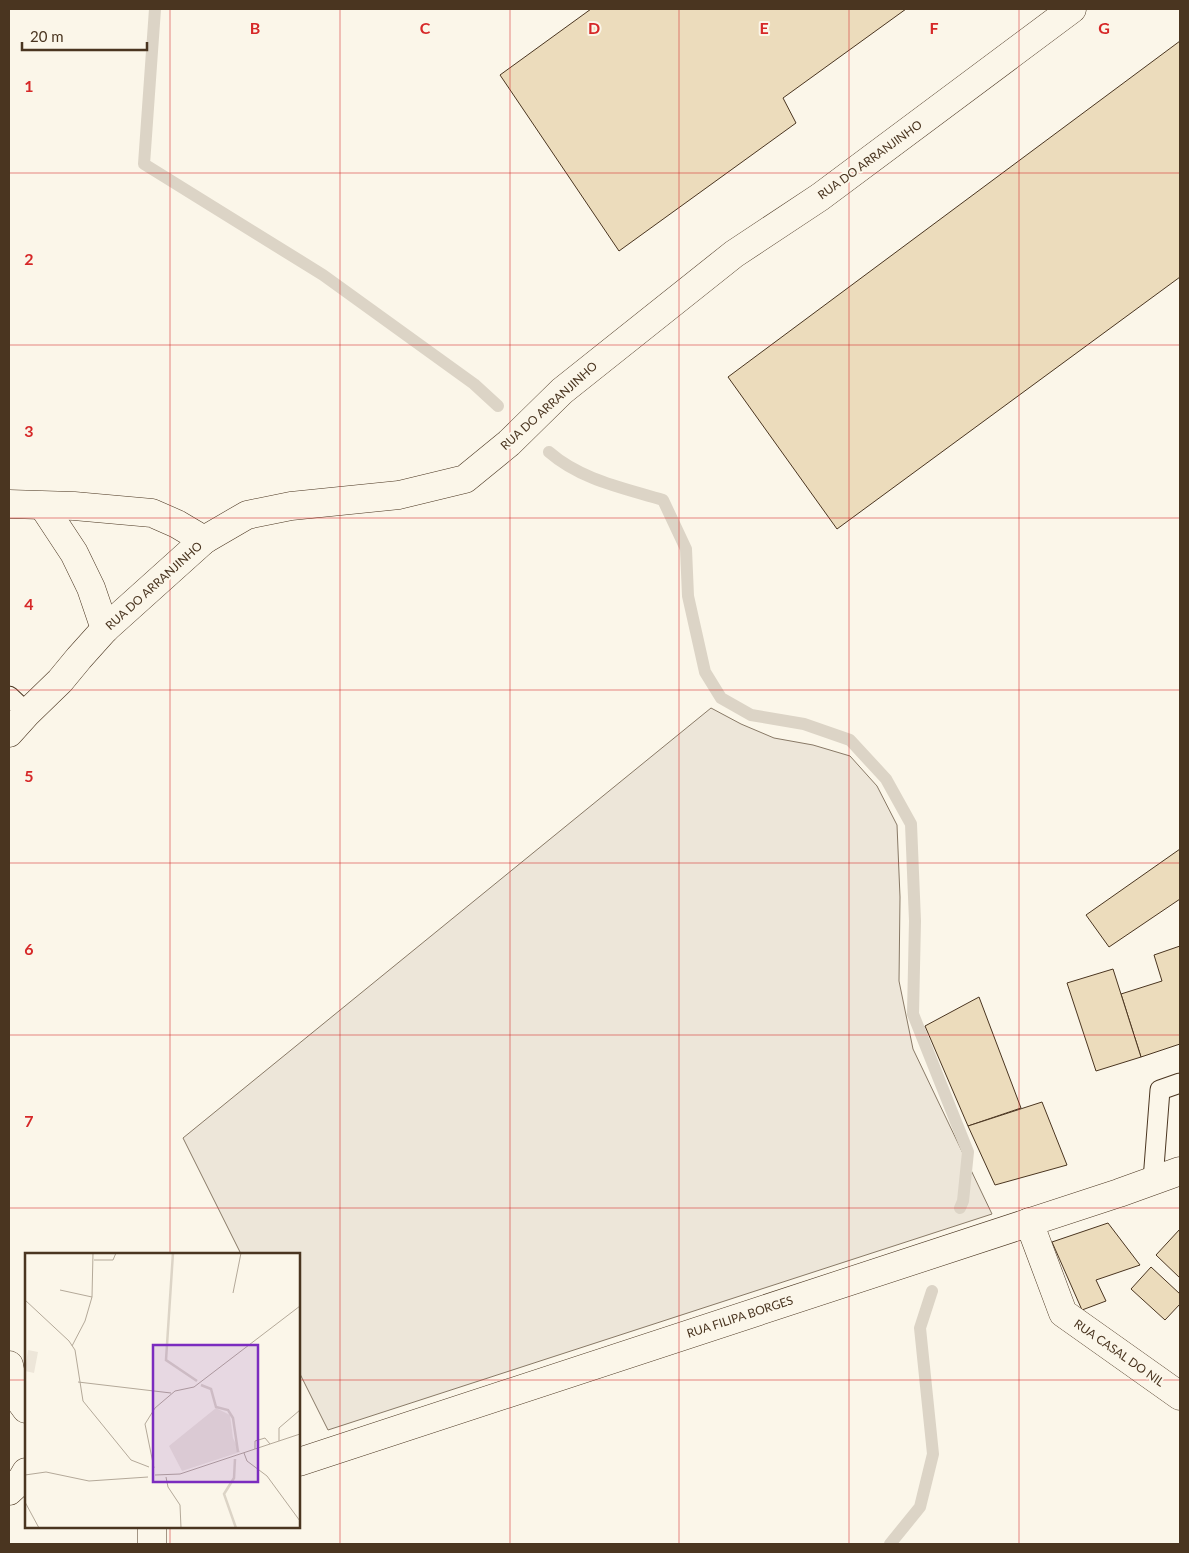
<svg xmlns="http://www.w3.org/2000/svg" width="1189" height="1553" viewBox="0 0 1189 1553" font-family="Lato,sans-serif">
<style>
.green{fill:#ede6d9;stroke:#887966}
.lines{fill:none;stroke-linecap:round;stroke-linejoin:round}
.stream{stroke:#dcd4c6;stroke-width:12}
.building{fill:#ecdcbc;stroke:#4a3520}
.lane-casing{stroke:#4a3520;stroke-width:21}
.street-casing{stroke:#4a3520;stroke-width:29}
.secondary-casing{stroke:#4a3520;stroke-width:29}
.lane{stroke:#fbf6e9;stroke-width:19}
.street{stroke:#fbf6e9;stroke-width:28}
.secondary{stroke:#fbf6e9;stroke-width:28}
.grid{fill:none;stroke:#d62828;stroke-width:1;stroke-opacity:0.55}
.labels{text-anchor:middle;stroke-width:4;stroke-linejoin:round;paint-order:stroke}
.street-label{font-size:12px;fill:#4a3520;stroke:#fbf6e9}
.inset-river{fill:none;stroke:#dcd4c6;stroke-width:2.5}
.inset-road{fill:none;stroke:#b4a999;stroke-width:1}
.view{fill:#7b2cbf;fill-opacity:0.15;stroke:#7b2cbf;stroke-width:2.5}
.inset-edge{fill:none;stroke:#4a3520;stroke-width:2.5}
.grid-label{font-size:16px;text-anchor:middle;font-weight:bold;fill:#d62828;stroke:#fbf6e9;stroke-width:4;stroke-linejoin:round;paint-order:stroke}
</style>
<rect width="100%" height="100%" fill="#fbf6e9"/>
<polygon class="green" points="711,708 741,724 774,738 813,745 850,756 877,786 897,825 900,897 899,981 913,1049 992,1214 328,1430 299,1372 299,1254 241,1254 183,1138"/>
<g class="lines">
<g class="stream">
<polyline points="155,9 144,164 323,275 474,384 498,406"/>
<path d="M549,452c32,28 75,36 114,48l23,49 2,47 17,76 16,26 30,17 53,9 46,16 36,39 25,45 4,97 -2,93 55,138 -5,49 -3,7"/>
<polyline points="890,1544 920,1507 933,1454 920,1328 932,1291"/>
</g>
</g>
<g class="building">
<polygon points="591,9 906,9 783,98 796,123 619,251 500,75"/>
<polygon points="1180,41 1180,277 837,529 728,377"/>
<polygon points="1180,849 1180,899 1109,947 1086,915"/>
<polygon points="1180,946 1180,1044 1141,1057 1121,994 1162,981 1154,955"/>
<polygon points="1113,969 1141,1057 1096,1071 1067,983"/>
<polygon points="979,997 1021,1108 968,1126 925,1026"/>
<polygon points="1042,1102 1067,1165 995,1185 968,1126"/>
<polygon points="1108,1223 1140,1265 1096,1280 1106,1301 1082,1310 1052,1242"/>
<polygon points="1180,1229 1180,1278 1156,1255"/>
<polygon points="1151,1267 1180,1294 1180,1304 1165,1320 1131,1289"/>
</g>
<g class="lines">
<g class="lane-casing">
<g id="lane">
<polyline points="9,696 27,713"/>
<polyline points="1153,1180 1160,1090 1180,1083"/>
</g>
</g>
<g class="street-casing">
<g id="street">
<polyline points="9,504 74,506 152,513 177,524 204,540"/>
<polyline points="43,506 74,553 91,588 105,629"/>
<polyline points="9,733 27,713 60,681 79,658 105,629 204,540 247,515 291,506 399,495 465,479 509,443 562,391 734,254 820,197 1072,9"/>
<polyline points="1029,1222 1063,1313 1180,1396"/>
<polyline points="9,1365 15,1394"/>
<polyline points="152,1527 152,1544"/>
</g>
</g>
<g class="secondary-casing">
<g id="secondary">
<polyline points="9,1390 15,1394 26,1409"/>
<polyline points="299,1462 1119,1193 1180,1171"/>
<polyline points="9,1491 22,1479 26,1472"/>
</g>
</g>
<use href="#lane" class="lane"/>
<use href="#street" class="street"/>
<use href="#secondary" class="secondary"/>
</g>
<path class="grid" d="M170,9v1245M340,9v1535M510,9v1535M679,9v1535M849,9v1535M1019,9v1535M9,173h1171M9,345h1171M9,518h1171M9,690h1171M9,863h1171M9,1035h1171M9,1208h1171M9,1380h17M299,1380h881M170,1527v17"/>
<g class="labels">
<g class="street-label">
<text transform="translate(870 160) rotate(-36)" y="4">RUA DO ARRANJINHO</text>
<text transform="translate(549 406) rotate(-42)" y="4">RUA DO ARRANJINHO</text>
<text transform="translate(154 586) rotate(-42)" y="4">RUA DO ARRANJINHO</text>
<text transform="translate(740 1317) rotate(-18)" y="4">RUA FILIPA BORGES</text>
<text transform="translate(1119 1353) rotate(35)" y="4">RUA CASAL DO NIL</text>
</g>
</g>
<g transform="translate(25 1253)">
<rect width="275" height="275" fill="#fbf6e9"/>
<path d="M3,97l10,2 -4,21 -9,-2zM191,155l14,7 3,23 7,14 -58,19 -13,-25z" fill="#ede6d9"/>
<path class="inset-river" d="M148,0l-7,107 31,21M176,132l10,4 5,18 12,3 5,8 5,34M210,206l-1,19 -10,16 12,34"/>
<path class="inset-road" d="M69,7h19l3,-7M35,37l32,7M208,40l8,-40M0,47l44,41 6,9 8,51 48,59 18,7M47,93l13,-25 7,-24 1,-44M53,129l93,11M254,188v-13l21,-18M230,196v-8l10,-3 5,6M219,200l3,8 20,15 33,45M129,215l-9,-44 10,-16 20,-17 19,-4 106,-81M0,222l21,-3 43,9 59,-4M130,222l25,-1 120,-40M141,224l2,10 12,18 1,23M0,249l14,26"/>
<path class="view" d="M128,92h105v137h-105z"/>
<rect width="275" height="275" class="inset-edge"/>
</g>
<g class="grid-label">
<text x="255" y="34">B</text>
<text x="425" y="34">C</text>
<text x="594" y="34">D</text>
<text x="764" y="34">E</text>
<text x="934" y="34">F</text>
<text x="1104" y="34">G</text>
<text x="29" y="92">1</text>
<text x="29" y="265">2</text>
<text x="29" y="437">3</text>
<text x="29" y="610">4</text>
<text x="29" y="782">5</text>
<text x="29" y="955">6</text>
<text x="29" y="1127">7</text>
</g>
<rect width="1189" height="1553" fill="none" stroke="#4a3520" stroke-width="20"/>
<path d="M22 42v8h125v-8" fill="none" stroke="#4a3520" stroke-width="2.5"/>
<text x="30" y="42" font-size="15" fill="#4a3520" stroke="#fbf6e9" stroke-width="4" paint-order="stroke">20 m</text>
</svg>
